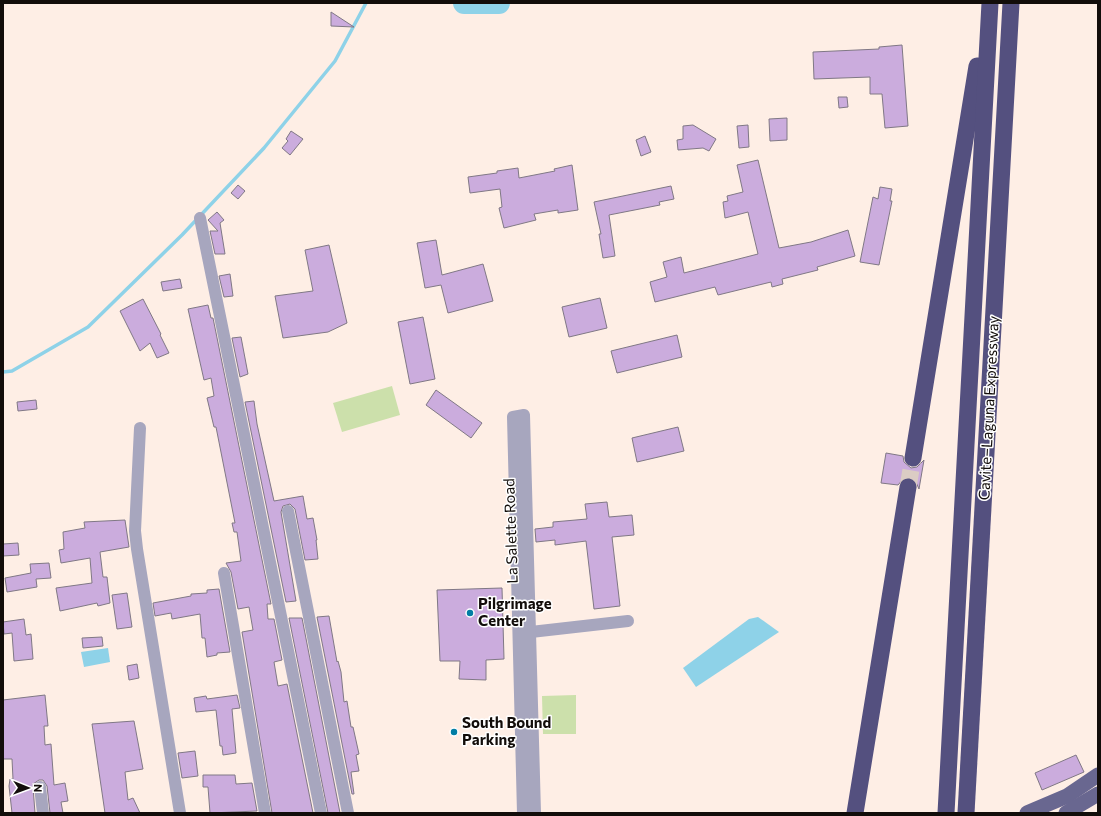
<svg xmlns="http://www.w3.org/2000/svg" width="1101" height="816" viewBox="0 0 1101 816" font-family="Commissioner,sans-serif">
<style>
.green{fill:#cce0ab}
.water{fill:#8ed2e8}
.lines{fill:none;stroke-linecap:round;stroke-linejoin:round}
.stream{stroke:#8ed2e8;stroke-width:3.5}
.river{stroke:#8ed2e8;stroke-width:22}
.building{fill:#cbacdd;stroke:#807885}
.highway-tunnel{stroke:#dbccc4;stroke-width:17;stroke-dasharray:17 8;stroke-linecap:butt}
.minor{stroke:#a7a6be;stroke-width:12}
.major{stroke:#696790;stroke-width:15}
.highway{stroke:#54507f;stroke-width:17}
.poi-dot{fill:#017da4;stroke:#fff;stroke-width:1.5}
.labels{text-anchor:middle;stroke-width:3;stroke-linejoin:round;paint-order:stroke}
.street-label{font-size:15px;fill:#120d0a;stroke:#fff}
.poi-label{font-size:15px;font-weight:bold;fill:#120d0a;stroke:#fff;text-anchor:start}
</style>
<rect width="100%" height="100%" fill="#feeee5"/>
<g class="green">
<polygon points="392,386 400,415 342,432 333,403"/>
<polygon points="576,695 576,734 543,734 542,696"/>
</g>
<g class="water">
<polygon points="758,617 779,632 696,687 683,668 749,619"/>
<polygon points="108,648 110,662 84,667 81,652"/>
</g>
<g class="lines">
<polyline class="stream" points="3,372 12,371 88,327 182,235 264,148 335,61 366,3"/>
<polyline class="river" points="464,3 499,3"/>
</g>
<g class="building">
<polygon points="331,12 354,27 331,26"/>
<polygon points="902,45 908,126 885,128 882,94 870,94 870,77 814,79 813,52 879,49 879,47"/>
<polygon points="838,97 847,97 848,107 839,108"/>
<polygon points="787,118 787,140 770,141 769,119"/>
<polygon points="693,125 716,139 709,151 703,148 678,150 677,140 683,139 683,126"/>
<polygon points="748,125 749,147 739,148 737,126"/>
<polygon points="291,131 303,139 290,155 282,148 288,141 286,139"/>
<polygon points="645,136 651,152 641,156 636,140"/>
<polygon points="758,160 779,248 811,242 848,230 855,256 817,267 818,270 782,279 783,284 772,287 771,282 718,295 715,287 655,302 650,282 667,277 663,262 681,257 684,273 758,254 748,212 725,218 723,202 728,201 727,196 743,192 737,165"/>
<polygon points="572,165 578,210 558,213 558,210 534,214 536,220 504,228 499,208 502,207 500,189 470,193 468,177 497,173 497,171 518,168 519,178 555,171 554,169"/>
<polygon points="238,185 245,191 238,199 231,193"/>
<polygon points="671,186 674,199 659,202 660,205 609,215 615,256 603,258 599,234 601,234 594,202"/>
<polygon points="880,187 892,189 890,201 892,201 879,265 860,262 873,197 878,199"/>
<polygon points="217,212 224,220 220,223 225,254 215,254 210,231 218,231 208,220"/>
<polygon points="436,240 442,275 483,264 493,301 448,313 441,285 425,288 417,243"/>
<polygon points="329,245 347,323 328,332 283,338 275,296 313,291 305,250"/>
<polygon points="230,274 233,296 224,297 219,276"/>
<polygon points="180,279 182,288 163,291 161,282"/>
<polygon points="600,298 607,328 569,337 562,307"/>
<polygon points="143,299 161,334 160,335 169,353 157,358 150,343 140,351 120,311"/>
<polygon points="208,305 211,318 213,318 271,604 267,604 268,619 274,619 282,660 274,662 278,686 287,684 313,813 272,813 242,632 253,630 249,607 238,609 231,572 226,563 241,561 237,532 234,532 232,523 235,523 216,427 214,427 207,398 214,396 211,378 204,380 188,309"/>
<polygon points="423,317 435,379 410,384 398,322"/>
<polygon points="677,335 682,357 617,373 611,351"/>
<polygon points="241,337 248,374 240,377 232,338"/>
<polygon points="436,390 482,423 471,438 426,405"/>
<polygon points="36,400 37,409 18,411 17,402"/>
<polygon points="254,401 257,424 274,501 303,496 307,519 313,518 317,540 316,540 318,559 305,560 295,509 290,504 283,506 281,512 296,601 286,602 245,402"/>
<polygon points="678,427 684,451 637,462 632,438"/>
<polygon points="886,453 903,456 904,462 911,468 917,467 924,460 919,489 915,480 910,477 904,478 898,485 881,483"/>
<polygon points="607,502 609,517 632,515 634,535 612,537 620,606 594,609 586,541 555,545 555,540 536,542 535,529 553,527 553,522 587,519 585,504"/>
<polygon points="125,520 129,547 100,552 103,577 107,577 110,603 98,606 97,603 60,611 56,588 92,583 90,558 61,563 59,550 64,549 63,532 85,528 84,522"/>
<polygon points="18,543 19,555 3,556 3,544"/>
<polygon points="49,563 51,578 36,579 37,587 7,592 5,578 31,573 30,564"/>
<polygon points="502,588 504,659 486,660 486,680 459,679 460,661 440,661 437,590"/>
<polygon points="219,589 230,652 217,653 217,655 207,657 205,638 202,638 200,614 172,619 171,613 155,616 153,603 191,596 191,594 207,593 207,590"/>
<polygon points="127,593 132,627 117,629 112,595"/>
<polygon points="329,616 337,662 338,661 341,672 344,702 347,701 351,727 353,727 359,754 356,755 359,771 351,772 354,794 352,794 317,617"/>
<polygon points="289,618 302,618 340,813 328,813"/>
<polygon points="24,619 26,635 31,634 33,659 14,661 12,633 4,634 3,622"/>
<polygon points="102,637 103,646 83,648 82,638"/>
<polygon points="137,664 139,678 129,680 127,666"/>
<polygon points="45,695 48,726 44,726 45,745 51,744 54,785 65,783 68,801 61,802 63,813 50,813 47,786 43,780 39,780 33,784 33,787 35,813 12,813 9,786 10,779 13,779 12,759 3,759 3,700"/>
<polygon points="237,695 240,708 232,709 236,753 223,755 222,746 220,746 216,710 196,712 194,698 206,696 207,699"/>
<polygon points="134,721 143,769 125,772 128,800 133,798 140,813 105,813 92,724"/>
<polygon points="195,751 198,776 182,778 178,753"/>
<polygon points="1076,755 1084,772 1042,790 1035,773"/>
<polygon points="203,775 235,775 236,784 252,783 257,811 210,813 208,787 203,787"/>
</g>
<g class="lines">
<polyline class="highway-tunnel" points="908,487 913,458"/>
<g class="minor">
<polyline points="200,218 321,813"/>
<polyline points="140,428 135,531 137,549 180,813"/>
<polyline points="288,511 348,813"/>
<polyline points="224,573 265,813"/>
<polyline points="522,633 628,621"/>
<polyline points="40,787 43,813"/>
<polyline points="523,813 513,417 524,415 535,813"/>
</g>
<g class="major">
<polyline points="1027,813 1067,796 1098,775"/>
<polyline points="1066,813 1098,794"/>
</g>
<g class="highway">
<polyline points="913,458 977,66"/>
<polyline points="855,813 908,487"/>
<polyline points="946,813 990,3"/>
<polyline points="966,813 1011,3"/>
</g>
</g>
<g class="poi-dot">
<circle cx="470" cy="613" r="4"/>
<circle cx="454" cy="732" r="4"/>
</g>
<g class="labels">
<g class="street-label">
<text transform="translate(989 408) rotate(-87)" y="5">Cavite–Laguna Expressway</text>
<text transform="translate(511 531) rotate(-92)" y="5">La Salette Road</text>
</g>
<g class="poi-label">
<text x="478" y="609">Pilgrimage<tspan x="478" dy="17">Center</tspan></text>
<text x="462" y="728">South Bound<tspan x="462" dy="17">Parking</tspan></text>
</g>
</g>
<rect width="1101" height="816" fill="none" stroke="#120d0a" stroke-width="8"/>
<g transform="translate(28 788) rotate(91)" stroke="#ffffff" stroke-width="3" paint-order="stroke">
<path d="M0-3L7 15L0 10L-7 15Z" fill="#120d0a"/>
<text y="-6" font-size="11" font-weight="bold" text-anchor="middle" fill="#120d0a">N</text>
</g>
</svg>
